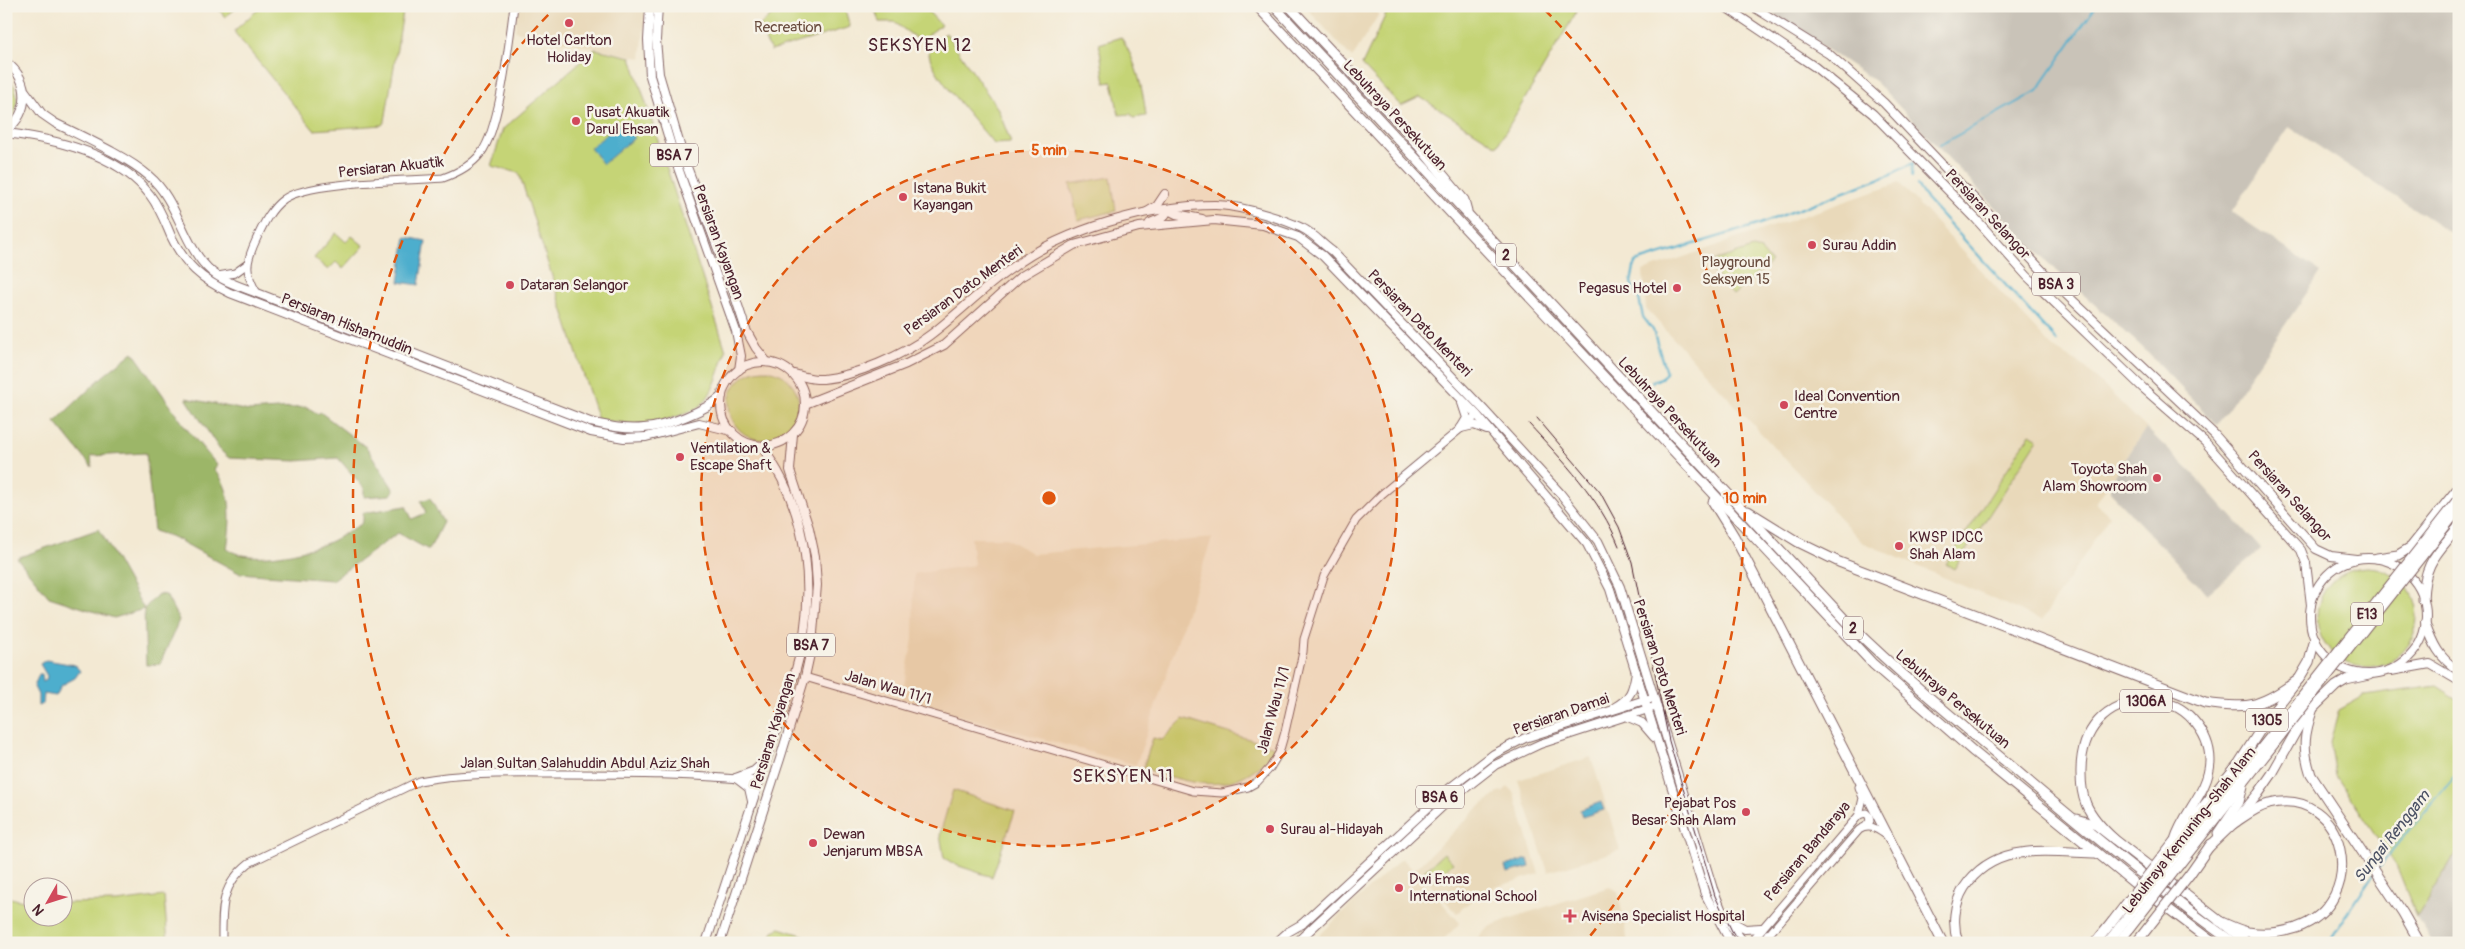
<svg xmlns="http://www.w3.org/2000/svg" width="2465" height="949" viewBox="0 0 2465 949" font-family="Pangolin,sans-serif">
<style>
.built{fill:#e9d9ba}
.industrial{fill:#c9c3b8}
.green{fill:#c5d476;stroke:#887a50}
.forest{fill:#9cb667;stroke:#736a49}
.water{fill:#4eaecd;stroke:#4c667c}
.lines{fill:none;stroke-linecap:round;stroke-linejoin:round}
.stream{stroke:#4eaecd;stroke-width:2}
.secondary-casing{stroke:#856666;stroke-width:9}
.primary-casing{stroke:#856666;stroke-width:10}
.highway-casing{stroke:#856666;stroke-width:11}
.secondary{stroke:#fff;stroke-width:7}
.primary{stroke:#fff;stroke-width:8}
.highway{stroke:#fff;stroke-width:9}
.tram{stroke:#4a1f2b;stroke-width:1}
.highway-bridge-casing{stroke:#856666;stroke-width:11;stroke-linecap:butt}
.highway-bridge{stroke:#fff;stroke-width:9}
.ring{fill:none;stroke:#e0560e;stroke-width:2.5;stroke-dasharray:9 6}
.poi-dot{fill:#d1495b;stroke:#f7f3e8;stroke-width:2}
.labels{text-anchor:middle;stroke-width:5;stroke-linejoin:round;paint-order:stroke}
.shield{fill:#f7f3e8;stroke:#7e5f64;stroke-width:1}
.shield-label{font-size:14px;font-weight:bold;fill:#4a1f2b}
.park-label{font-size:15px;fill:#694c3e;stroke:#f7f3e8}
.poi-label{font-size:15px;fill:#4a1f2b;stroke:#f7f3e8;text-anchor:start}
.street-label{font-size:15px;fill:#4a1f2b;stroke:#f7f3e8}
.water-label{font-size:16px;font-style:italic;fill:#4b5164;stroke:#f7f3e8}
.quarter-label{font-size:18px;letter-spacing:1px;fill:#4a1f2b;stroke:#f7f3e8}
.centre{fill:#e0560e;stroke:#f7f3e8;stroke-width:2.5}
.ring-label{font-size:15px;text-anchor:middle;font-weight:bold;fill:#e0560e;stroke:#f7f3e8;stroke-width:5;stroke-linejoin:round;paint-order:stroke}
</style>
<rect width="100%" height="100%" fill="#f7f3e8"/>
<filter id="ink" filterUnits="userSpaceOnUse"><feTurbulence type="fractalNoise" baseFrequency=".02" numOctaves="2"/><feDisplacementMap in="SourceGraphic" scale="10" xChannelSelector="R" yChannelSelector="G"/><feConvolveMatrix kernelMatrix="1 2 1 2 8 2 1 2 1" color-interpolation-filters="sRGB"/></filter>
<filter id="wash" filterUnits="userSpaceOnUse"><feTurbulence type="fractalNoise" baseFrequency=".0096" numOctaves="4" result="noise"/><feDisplacementMap in="SourceGraphic" scale="20" xChannelSelector="R" yChannelSelector="G"/><feGaussianBlur stdDeviation="1.12" result="paint"/><feColorMatrix in="noise" values="0 0 0 0 0 0 0 0 0 0 0 0 0 0 0 0 0 1.4 0 .05"/><feComposite in="paint" operator="in"/></filter>
<g filter="url(#wash)">
<rect width="100%" height="100%" fill="#f3e9d3"/>
<g class="built">
<polygon points="518,6 646,6 641,58 515,31"/>
<polygon points="1305,6 1374,6 1379,14 1352,58"/>
<polygon points="1899,183 2052,347 2086,368 2146,428 2096,503 2110,516 2042,620 1862,542 1646,309 1643,271"/>
<polygon points="971,538 1006,538 1033,554 1212,538 1136,765 901,699 913,640 914,574 974,565"/>
<polygon points="1591,757 1620,850 1548,872 1518,780"/>
<polygon points="1508,787 1514,793 1539,874 1482,891 1457,913 1415,869 1477,809 1500,791 1502,792"/>
<polygon points="1401,859 1403,859 1460,923 1440,943 1316,943 1316,939 1338,917"/>
<polygon points="1609,887 1618,891 1628,943 1472,943 1489,927 1508,919"/>
</g>
<g class="industrial">
<polygon points="1762,6 2459,6 2459,238 2289,127 2232,212 2321,272 2217,425 2141,346 2047,262 1876,82"/>
<polygon points="2146,428 2197,478 2261,549 2207,594 2110,492 2110,483"/>
<polygon points="2459,848 2459,943 2433,943 2417,917"/>
</g>
<g class="green">
<polygon points="216,6 239,6 225,17"/>
<polygon points="262,6 404,6 385,121 382,125 314,130 235,33 235,30"/>
<polygon points="817,6 844,6 850,27 771,51 758,27 778,10"/>
<polygon points="874,6 923,6 941,25 920,41 894,22 879,22"/>
<polygon points="1387,6 1580,6 1497,146 1420,97 1401,106 1362,65 1386,14"/>
<path d="M946,33l52,76 13,34 -17,1c-14,-18 -63,-70 -65,-91 -1,-9 11,-15 17,-20z"/>
<path d="M1121,37c15,24 22,51 25,79l-13,2 -2,-4 -12,1 -7,-33 -7,1 -6,-39z"/>
<path d="M595,49l36,8 95,294c-6,17 -10,36 -21,50 -9,13 -49,22 -65,23 -14,0 -28,-3 -42,-4l-79,-247 -28,-7 12,-37z"/>
<path d="M6,75c14,14 15,35 0,50z"/>
<polygon points="1111,177 1116,211 1078,220 1070,184"/>
<polygon points="336,233 346,242 352,236 364,246 343,269 336,262 328,270 314,258"/>
<polygon points="1753,248 1761,250 1771,262 1733,295 1709,267 1708,263"/>
<circle cx="764" cy="405" r="35"/>
<polygon points="2030,434 2038,439 1954,569 1946,564"/>
<circle cx="2367" cy="617" r="50"/>
<polygon points="2437,686 2459,700 2459,848 2417,917 2397,867 2336,776 2330,742 2339,710 2364,696"/>
<path d="M1183,719l92,28c-3,10 -10,14 -17,20 -38,29 -74,14 -115,1l10,-30 9,2z"/>
<polygon points="953,790 1015,811 992,877 956,865 944,858 940,834"/>
<polygon points="1444,853 1453,863 1434,881 1424,871"/>
<polygon points="164,896 168,943 6,943 6,897 32,903 32,916 62,916 63,903 117,902"/>
<polygon points="780,928 805,936 811,943 769,943 773,931"/>
</g>
<g class="forest">
<path d="M133,352l53,76 31,37 -3,4c20,22 17,52 13,80 23,15 70,4 95,-4 13,-4 26,-14 38,-20l3,-4v-8l43,-7 6,13 14,-6 -5,-12 9,-3 13,24 -14,28 -31,-17 -66,47 -93,-7 -66,-36 -19,-6 -8,-78 -55,3 1,11 -37,-45 47,-45z"/>
<polygon points="186,398 249,411 307,407 318,414 320,412 367,448 394,490 391,495 364,497 364,488 338,458 296,461 229,458 220,450"/>
<polygon points="99,529 144,609 158,594 166,595 179,620 160,664 146,665 144,609 114,618 49,597 17,558"/>
</g>
<g class="water">
<polygon points="622,122 634,138 603,164 590,148"/>
<polygon points="406,237 426,241 419,285 399,282"/>
<polygon points="46,660 75,665 80,671 75,678 62,685 56,696 44,694 43,704 38,706 38,695 34,687 39,674 42,674 43,682 46,680 47,676 40,664"/>
<polygon points="1601,802 1604,810 1582,817 1580,810"/>
<polygon points="1528,859 1530,867 1507,873 1505,866"/>
</g>
<g class="lines">
<g class="stream">
<polyline points="1940,145 2037,91 2096,6"/>
<polyline points="1912,177 1913,163"/>
<polyline points="1917,185 1924,196 2057,341"/>
<polyline points="1652,382 1663,377 1666,373 1653,330 1643,317 1639,299 1631,283 1635,262 1757,225 1889,175 1913,163"/>
<polyline points="2378,868 2459,771"/>
<polyline points="2328,943 2374,874"/>
</g>
</g>
</g>
<g filter="url(#ink)">
<g class="lines">
<g class="secondary-casing">
<g id="secondary">
<polyline points="218,276 235,273 246,265"/>
<path d="M257,293c-13,-22 -11,-31 -1,-53 7,-15 14,-31 28,-41 24,-18 124,-18 159,-21 14,-5 29,-13 38,-25 19,-25 28,-112 33,-147"/>
<polyline points="805,677 1193,791 1222,793 1248,787 1257,782 1270,768 1279,753 1285,732 1303,652 1304,639 1324,576 1356,520 1382,494 1477,415"/>
<polyline points="1859,815 1866,813 1869,816 1870,821 1866,826"/>
<path d="M1765,939l94,-109c10,-7 18,-1 27,5"/>
<path d="M222,943c0,-34 -2,-57 27,-80l170,-82c47,-9 99,-7 147,-7 65,0 129,0 193,7"/>
<polyline points="1750,943 1859,815 1863,798 1859,787"/>
</g>
</g>
<g class="primary-casing">
<g id="primary">
<polyline points="650,6 648,40 650,76 676,162 736,331 741,356 739,370"/>
<polyline points="658,6 656,40 659,74 684,159 729,278 746,330 756,348 767,362"/>
<polyline points="1724,6 1815,67 1873,114 1975,218 2027,276 2143,388 2205,442 2301,550 2306,563 2311,605"/>
<polyline points="1752,6 1829,54 1884,103 2052,281 2214,434 2316,549 2331,556 2356,559"/>
<path d="M6,62c25,19 24,50 0,69"/>
<path d="M25,91l17,23 13,9c28,14 71,33 94,53 30,25 33,70 63,96 12,10 30,15 45,21l333,129c18,4 35,8 54,6 21,-1 63,-18 78,-32"/>
<path d="M6,133c49,6 113,21 144,62 10,13 15,27 21,41 14,29 30,43 59,57l361,139 33,6 22,-1 53,-14 33,8"/>
<polyline points="1168,210 1176,214 1202,219"/>
<polyline points="1147,212 1157,206 1165,194"/>
<path d="M1150,223c8,-3 15,-5 18,-13"/>
<circle cx="763" cy="404" r="42"/>
<path d="M793,374c10,2 20,6 30,5 32,-3 81,-24 107,-44 28,-21 53,-47 82,-67 51,-39 139,-63 203,-63 22,0 67,13 87,23 11,5 20,16 30,23l152,159 76,83 38,48 22,46 93,302 11,27 20,27"/>
<polyline points="805,404 906,364 944,345 1020,277 1074,245 1139,227 1214,220 1263,225 1298,237 1323,256 1477,415 1500,442 1587,544 1610,589 1705,894 1731,943"/>
<polyline points="1461,428 1474,425 1487,430"/>
<polyline points="1461,428 1467,418 1462,403"/>
<circle cx="2368" cy="616" r="58"/>
<path d="M2425,622c8,22 14,36 34,49"/>
<polyline points="2391,671 2430,664 2459,681"/>
<path d="M1615,707c16,-9 18,-17 21,-35"/>
<polyline points="1626,716 1642,723 1654,737"/>
<polyline points="736,778 754,771 764,762"/>
<polyline points="736,778 749,788 752,801"/>
<polyline points="1731,921 1745,929 1761,928"/>
<polyline points="1302,924 1446,791 1494,754 1525,738 1648,699"/>
<path d="M706,943l89,-270c23,-76 15,-163 -34,-227"/>
<polyline points="720,943 780,759 805,677 812,645 817,585 815,556 809,528 790,470 793,434"/>
<polyline points="1276,943 1288,932 1302,924"/>
<polyline points="1296,943 1445,804 1495,765 1540,744 1651,708"/>
<polyline points="1765,943 1768,934"/>
</g>
</g>
<g class="highway-casing">
<g id="highway">
<polyline points="1257,6 1873,664 1974,752 2134,883 2214,943"/>
<path d="M1274,6l577,620c51,50 105,94 160,140 72,62 145,122 223,177"/>
<polyline points="1289,6 1408,133 1464,200 1467,211"/>
<polyline points="1713,502 1734,536 1943,943"/>
<path d="M1748,511l50,31 41,20 366,141c45,7 58,3 94,-24"/>
<polyline points="2377,558 2398,555 2411,547 2459,487"/>
<path d="M2423,600c1,-38 13,-45 36,-74"/>
<path d="M2313,708c-9,27 -11,39 -2,67l92,138 17,30"/>
<polyline points="2076,819 2096,825 2248,943"/>
<polyline points="2218,833 2239,802 2243,786"/>
<polyline points="2177,838 2239,763 2268,718 2299,679 2309,662 2315,639"/>
<path d="M2114,839c-11,-10 -22,-21 -28,-35 -4,-10 -5,-20 -5,-30 -1,-43 24,-74 69,-73 17,0 32,6 43,19 10,11 17,26 17,41 -1,31 -27,51 -35,79"/>
<polyline points="2209,847 2233,824 2258,794 2272,774 2304,717 2336,686 2346,680 2369,675"/>
<polyline points="2172,860 2275,731"/>
<polyline points="2179,865 2281,735"/>
<polyline points="2190,874 2211,844"/>
<path d="M2219,921c10,4 19,9 29,11 17,3 32,1 48,-4 76,-26 50,-143 -27,-124 -14,3 -25,13 -36,20"/>
<path d="M1958,943c-6,-19 -4,-39 6,-55 31,-47 85,-36 133,-35"/>
<polyline points="2095,943 2112,922"/>
<polyline points="2107,943 2119,928"/>
<polyline points="2118,943 2126,933"/>
</g>
</g>
<use href="#secondary" class="secondary"/>
<use href="#primary" class="primary"/>
<use href="#highway" class="highway"/>
<g class="tram">
<polyline points="1537,418 1600,492 1619,527 1632,562 1669,741 1715,896 1732,931 1740,943"/>
<path d="M1529,424c34,37 71,74 90,122"/>
</g>
<g class="highway-bridge-casing">
<g id="highway-bridge">
<polyline points="2275,731 2459,498"/>
<polyline points="2281,735 2459,509"/>
<polyline points="2112,922 2175,840"/>
<polyline points="2119,928 2172,860"/>
<polyline points="2126,933 2179,865"/>
<polyline points="2136,943 2190,874"/>
</g>
</g>
<use href="#highway-bridge" class="highway-bridge"/>
</g>
</g>
<circle cx="1049" cy="498" r="348" fill="#e0560e" fill-opacity=".12"/>
<g class="ring">
<circle cx="1049" cy="498" r="348"/>
<path d="M512 941A696 696 0 0 1 553 10M1545 10A696 696 0 0 1 1586 941"/>
</g>
<g class="poi-dot">
<circle cx="569" cy="23" r="5"/>
<circle cx="576" cy="121" r="5"/>
<circle cx="903" cy="197" r="5"/>
<circle cx="1812" cy="245" r="5"/>
<circle cx="510" cy="285" r="5"/>
<circle cx="1677" cy="288" r="5"/>
<circle cx="1784" cy="405" r="5"/>
<circle cx="680" cy="457" r="5"/>
<circle cx="2157" cy="478" r="5"/>
<circle cx="1899" cy="546" r="5"/>
<circle cx="1746" cy="812" r="5"/>
<circle cx="1270" cy="829" r="5"/>
<circle cx="813" cy="843" r="5"/>
<circle cx="1399" cy="888" r="5"/>
<path d="M1567.5 908.5h5v5h5v5h-5v5h-5v-5h-5v-5h5z"/>
</g>
<g class="labels">
<g class="shield">
<rect x="650" y="143.5" width="48" height="23" rx="4"/>
<rect x="1496" y="243.5" width="20" height="23" rx="4"/>
<rect x="2032" y="272.5" width="48" height="23" rx="4"/>
<rect x="2351" y="602.5" width="32" height="23" rx="4"/>
<rect x="1843" y="616.5" width="20" height="23" rx="4"/>
<rect x="787" y="633.5" width="48" height="23" rx="4"/>
<rect x="2120" y="689.5" width="52" height="23" rx="4"/>
<rect x="2246" y="708.5" width="42" height="23" rx="4"/>
<rect x="1416" y="785.5" width="48" height="23" rx="4"/>
</g>
<g class="shield-label">
<text x="674" y="160">BSA 7</text>
<text x="1506" y="260">2</text>
<text x="2056" y="289">BSA 3</text>
<text x="2367" y="619">E13</text>
<text x="1853" y="633">2</text>
<text x="811" y="650">BSA 7</text>
<text x="2146" y="706">1306A</text>
<text x="2267" y="725">1305</text>
<text x="1440" y="802">BSA 6</text>
</g>
<g class="park-label">
<text x="788" y="32">Recreation</text>
<text x="1736" y="267">Playground<tspan x="1736" dy="17">Seksyen 15</tspan></text>
</g>
<g class="poi-label">
<text x="569" y="45" text-anchor="middle">Hotel Carlton<tspan x="569" dy="17">Holiday</tspan></text>
<text x="586" y="117">Pusat Akuatik<tspan x="586" dy="17">Darul Ehsan</tspan></text>
<text x="913" y="193">Istana Bukit<tspan x="913" dy="17">Kayangan</tspan></text>
<text x="1822" y="250">Surau Addin</text>
<text x="520" y="290">Dataran Selangor</text>
<text x="1667" y="293" text-anchor="end">Pegasus Hotel</text>
<text x="1794" y="401">Ideal Convention<tspan x="1794" dy="17">Centre</tspan></text>
<text x="690" y="453">Ventilation &amp;<tspan x="690" dy="17">Escape Shaft</tspan></text>
<text x="2147" y="474" text-anchor="end">Toyota Shah<tspan x="2147" dy="17">Alam Showroom</tspan></text>
<text x="1909" y="542">KWSP IDCC<tspan x="1909" dy="17">Shah Alam</tspan></text>
<text x="1736" y="808" text-anchor="end">Pejabat Pos<tspan x="1736" dy="17">Besar Shah Alam</tspan></text>
<text x="1280" y="834">Surau al-Hidayah</text>
<text x="823" y="839">Dewan<tspan x="823" dy="17">Jenjarum MBSA</tspan></text>
<text x="1409" y="884">Dwi Emas<tspan x="1409" dy="17">International School</tspan></text>
<text x="1581" y="921">Avisena Specialist Hospital</text>
</g>
<g class="street-label">
<text transform="translate(1395 115) rotate(47)" y="5">Lebuhraya Persekutuan</text>
<text transform="translate(391 167) rotate(-6)" y="5">Persiaran Akuatik</text>
<text transform="translate(1988 214) rotate(47)" y="5">Persiaran Selangor</text>
<text transform="translate(719 242) rotate(70)" y="5">Persiaran Kayangan</text>
<text transform="translate(963 290) rotate(-36)" y="5">Persiaran Dato Menteri</text>
<text transform="translate(1420 323) rotate(46)" y="5">Persiaran Dato Menteri</text>
<text transform="translate(347 324) rotate(22)" y="5">Persiaran Hishamuddin</text>
<text transform="translate(1670 412) rotate(47)" y="5">Lebuhraya Persekutuan</text>
<text transform="translate(2290 496) rotate(48)" y="5">Persiaran Selangor</text>
<text transform="translate(1660 667) rotate(72)" y="5">Persiaran Dato Menteri</text>
<text transform="translate(888 687) rotate(16)" y="5">Jalan Wau 11/1</text>
<text transform="translate(1953 699) rotate(40)" y="5">Lebuhraya Persekutuan</text>
<text transform="translate(1273 710) rotate(-75)" y="5">Jalan Wau 11/1</text>
<text transform="translate(1561 714) rotate(-19)" y="5">Persiaran Damai</text>
<text transform="translate(773 731) rotate(-73)" y="5">Persiaran Kayangan</text>
<text x="585" y="768">Jalan Sultan Salahuddin Abdul Aziz Shah</text>
<text transform="translate(2189 830) rotate(-52)" y="5">Lebuhraya Kemuning–Shah Alam</text>
<text transform="translate(1807 851) rotate(-50)" y="5">Persiaran Bandaraya</text>
</g>
<g class="water-label">
<text transform="translate(2391 836) rotate(-52)" y="6">Sungai Renggam</text>
</g>
<g class="quarter-label">
<text x="920" y="51">SEKSYEN 12</text>
<text x="1123" y="782">SEKSYEN 11</text>
</g>
</g>
<circle cx="1049" cy="498" r="8" class="centre"/>
<g class="ring-label">
<text x="1049" y="155">5 min</text>
<text x="1745" y="503">10 min</text>
</g>
<rect width="2465" height="949" fill="none" stroke="#f7f3e8" stroke-width="25"/>
<g transform="translate(48 902) rotate(231)"><circle r="24" fill="#f7f3e8" stroke="#b29e9c"/>
<path d="M0-4L9 19L0 12L-9 19Z" fill="#d1495b"/>
<text y="-8" font-size="14" font-weight="bold" text-anchor="middle" fill="#4a1f2b">N</text>
</g>
</svg>
